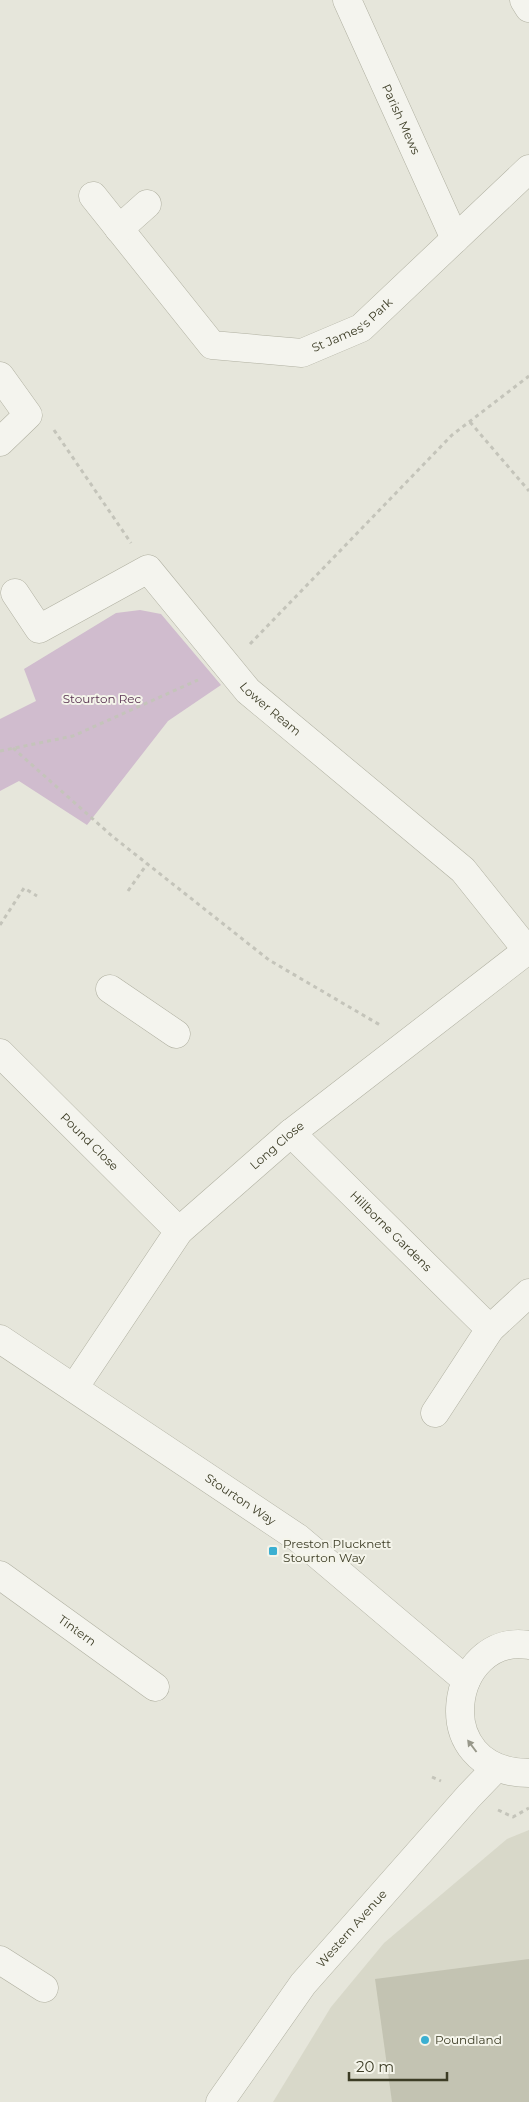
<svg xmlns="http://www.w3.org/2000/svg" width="529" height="2102" viewBox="0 0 529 2102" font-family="Montserrat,sans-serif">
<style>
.built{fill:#d8d8c9}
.green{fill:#d0bcce}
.building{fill:#c3c3b2}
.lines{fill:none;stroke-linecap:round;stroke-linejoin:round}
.minor-casing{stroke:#b0b0a1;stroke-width:29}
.tertiary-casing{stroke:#b0b0a1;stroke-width:29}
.path{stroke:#c4c4ba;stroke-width:3;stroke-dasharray:4 4;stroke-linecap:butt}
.minor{stroke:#f4f4ee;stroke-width:28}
.tertiary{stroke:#f4f4ee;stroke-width:28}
.oneway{fill:#98988a}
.poi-dot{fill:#3bafd1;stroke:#f4f4ea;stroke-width:2}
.labels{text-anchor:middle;stroke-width:4;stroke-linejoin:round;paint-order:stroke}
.street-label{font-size:12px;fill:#3c3c25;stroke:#f4f4ea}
.park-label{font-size:12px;fill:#583251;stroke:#f4f4ea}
.poi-label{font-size:12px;fill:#3c3c25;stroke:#f4f4ea;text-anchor:start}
</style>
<rect width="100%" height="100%" fill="#e6e6db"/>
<polygon class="built" points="529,1830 529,2102 273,2102 331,2007 384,1943 507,1839"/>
<polygon class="green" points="140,610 161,614 221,685 168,721 87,825 19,781 0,791 0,719 36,701 24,669 116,613"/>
<polygon class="building" points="529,1959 529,2102 392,2102 375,1979"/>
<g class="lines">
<g class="minor-casing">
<g id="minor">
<path id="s1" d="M347,0l108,239"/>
<path id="s2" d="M93,196l119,149 90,8 59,-25 168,-159"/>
<polyline points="119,229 147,204"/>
<polyline points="0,376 28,415 0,442"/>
<path id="s3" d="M15,593l24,36 109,-60 100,122 215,179 64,80"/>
<polyline points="110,989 176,1034"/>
<path id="s4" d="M0,1053l179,178"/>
<path id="s5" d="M291,1133l199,196"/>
<path id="s6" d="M74,1388l105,-157 112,-98 238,-184"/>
<polyline points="435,1413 490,1329 529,1293"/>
<path id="s7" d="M0,1575l155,112"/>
<polyline points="0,1960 44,1988"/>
</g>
</g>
<g class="tertiary-casing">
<g id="tertiary">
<polyline points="524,0 529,8"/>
<path id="s8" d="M0,1339l298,199 168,142"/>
<path d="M529,1645c-79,-13 -104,127 0,128"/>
<path id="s9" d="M220,2102l83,-118 166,-188 27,-28"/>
</g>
</g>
<g class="path">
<polyline points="470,422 529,491"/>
<polyline points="54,430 131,543"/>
<polyline points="250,644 452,435 529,376"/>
<polyline points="13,748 112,836 269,960 380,1025"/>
<polyline points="0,751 73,736 198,680"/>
<polyline points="128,891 147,864"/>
<polyline points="0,925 24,888 37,896"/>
<polyline points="432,1777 441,1781"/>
<polyline points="498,1810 513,1817 529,1808"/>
</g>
<use href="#minor" class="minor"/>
<use href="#tertiary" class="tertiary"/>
</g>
<defs><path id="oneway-solid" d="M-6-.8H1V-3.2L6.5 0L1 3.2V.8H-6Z" transform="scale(1.25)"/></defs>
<use class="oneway" href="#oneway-solid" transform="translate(472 1746) rotate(-127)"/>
<g class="poi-dot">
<rect x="268" y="1546" width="10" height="10" rx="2.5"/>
<circle cx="425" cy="2040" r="5"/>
</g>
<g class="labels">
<g class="street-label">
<text dy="4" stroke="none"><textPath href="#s1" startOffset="131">Parish Mews</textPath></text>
<text dy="4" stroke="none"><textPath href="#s2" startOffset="339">St James's Park</textPath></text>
<text dy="4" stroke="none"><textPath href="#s3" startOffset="354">Lower Ream</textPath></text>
<text dy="4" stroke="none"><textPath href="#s4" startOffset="126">Pound Close</textPath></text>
<text dy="4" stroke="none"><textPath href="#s6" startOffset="319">Long Close</textPath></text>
<text dy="4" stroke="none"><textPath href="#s5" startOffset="140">Hillborne Gardens</textPath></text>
<text dy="4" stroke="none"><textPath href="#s8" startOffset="289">Stourton Way</textPath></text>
<text dy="4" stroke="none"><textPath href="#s7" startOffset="95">Tintern</textPath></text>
<text dy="4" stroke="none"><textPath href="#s9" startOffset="218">Western Avenue</textPath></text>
</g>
<g class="park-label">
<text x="102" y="703">Stourton Rec</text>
</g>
<g class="poi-label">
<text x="283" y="1548">Preston Plucknett<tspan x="283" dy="14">Stourton Way</tspan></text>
<text x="435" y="2044">Poundland</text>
</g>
</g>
<path d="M349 2072v8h98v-8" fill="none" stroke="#3c3c25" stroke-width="2.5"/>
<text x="356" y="2072" font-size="15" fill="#3c3c25" stroke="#f4f4ea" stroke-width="4" paint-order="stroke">20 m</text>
</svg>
